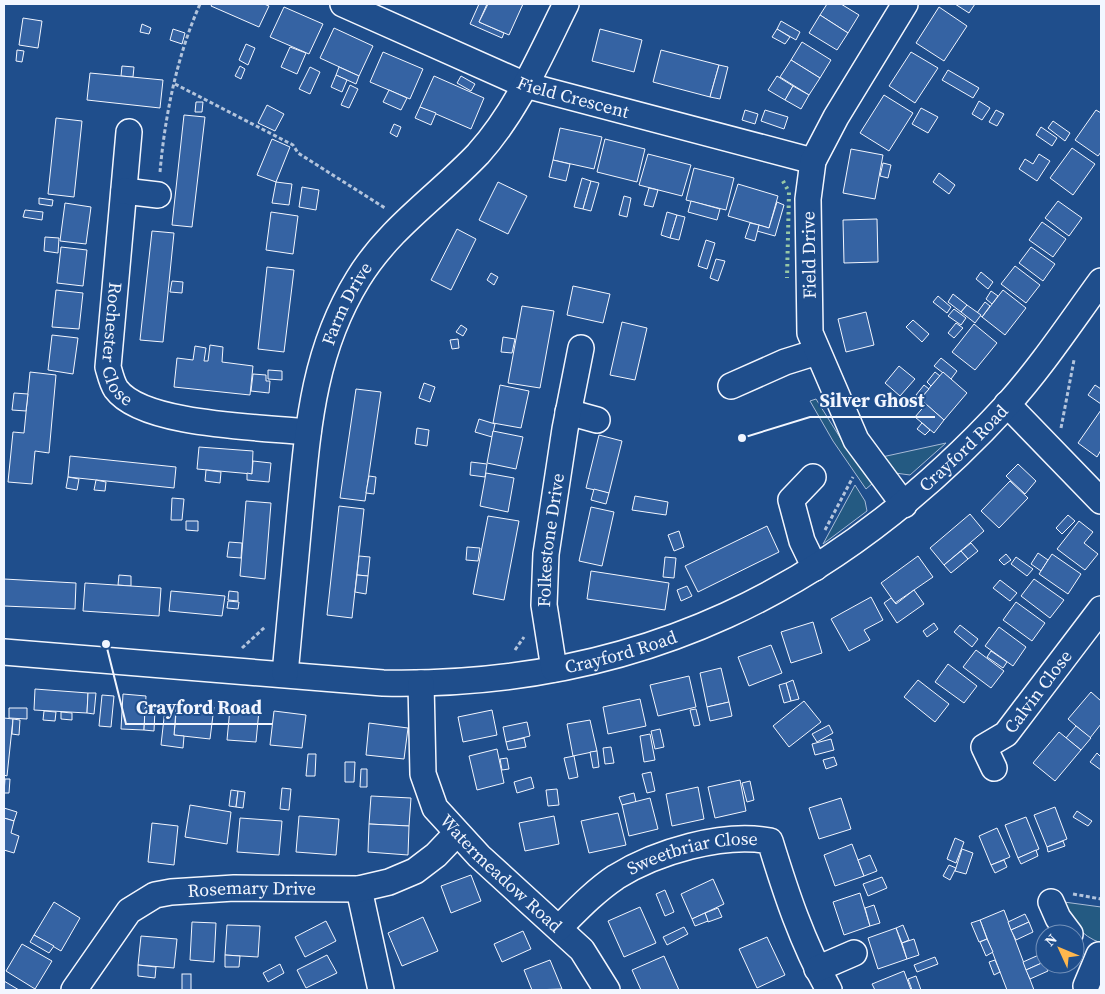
<svg xmlns="http://www.w3.org/2000/svg" width="1105" height="994" viewBox="0 0 1105 994" font-family="'Source Serif 4',serif">
<style>
.green{fill:#245a82;stroke:#a8bbd7}
.building{fill:#3563a3;stroke:#f2f6ff}
.lines{fill:none;stroke-linecap:round;stroke-linejoin:round}
.minor-casing{stroke:#f2f6ff;stroke-width:28}
.path{stroke:#b3c4dc;stroke-width:3;stroke-dasharray:4 2.5;stroke-linecap:butt}
.minor{stroke:#1f4e8c;stroke-width:25}
.hedge{stroke:#97c8a6;stroke-width:4;stroke-dasharray:2.5 4;stroke-linecap:butt}
.labels{text-anchor:middle;stroke-width:4;stroke-linejoin:round;paint-order:stroke}
.street-label{font-size:18px;fill:#f2f6ff;stroke:#1f4e8c}
.leader{fill:none;stroke:#f2f6ff;stroke-width:2}
.callout-dot{fill:#f2f6ff;stroke:#1f4e8c;stroke-width:2}
.callout-label{font-size:19px;text-anchor:middle;font-weight:bold;fill:#f2f6ff;stroke:#1f4e8c;stroke-width:4;stroke-linejoin:round;paint-order:stroke}
</style>
<rect width="100%" height="100%" fill="#1f4e8c"/>
<g class="green">
<polygon points="816,399 841,439 873,483 866,489 833,441 810,401"/>
<polygon points="946,443 910,475 895,473 882,457"/>
<polygon points="855,485 865,501 867,511 823,544"/>
<path d="M1064,902l37,5v36c-20,-7 -31,-22 -37,-41z"/>
</g>
<g class="building">
<polygon points="212,4 264,4 269,6 259,27 211,6"/>
<polygon points="479,4 487,4 479,22 504,33 502,38 470,24"/>
<polygon points="488,4 523,4 509,35 479,22"/>
<polygon points="827,4 841,4 859,15 848,33 820,15"/>
<polygon points="955,4 975,4 969,13"/>
<polygon points="284,7 323,24 309,54 270,37"/>
<polygon points="939,7 967,26 944,61 916,43"/>
<polygon points="820,15 848,33 837,50 809,33"/>
<polygon points="23,18 42,21 38,48 19,45"/>
<polygon points="781,21 800,32 796,40 777,29"/>
<polygon points="142,24 151,28 149,34 140,32"/>
<polygon points="334,28 373,46 359,76 320,58"/>
<polygon points="173,29 185,33 182,44 170,40"/>
<polygon points="600,29 642,40 634,72 592,61"/>
<polygon points="777,29 790,37 785,44 772,37"/>
<polygon points="802,42 831,60 820,78 791,60"/>
<polygon points="246,44 255,48 248,65 239,60"/>
<polygon points="290,47 306,53 297,74 281,67"/>
<polygon points="17,50 24,51 22,62 16,61"/>
<polygon points="661,50 719,65 710,97 653,82"/>
<polygon points="383,52 423,69 410,99 370,82"/>
<polygon points="911,52 938,68 915,103 889,86"/>
<polygon points="791,60 820,78 809,95 780,77"/>
<polygon points="719,65 728,67 720,99 710,97"/>
<polygon points="122,66 134,67 133,77 121,76"/>
<polygon points="240,66 245,69 241,79 235,76"/>
<polygon points="310,67 320,72 310,94 299,89"/>
<polygon points="339,67 359,76 356,84 336,75"/>
<polygon points="948,70 979,88 973,98 942,80"/>
<polygon points="90,73 163,80 160,108 87,100"/>
<polygon points="336,75 347,80 342,92 331,87"/>
<polygon points="434,76 484,98 471,129 420,107"/>
<polygon points="461,76 475,84 471,91 457,83"/>
<polygon points="777,76 793,86 785,100 768,90"/>
<polygon points="350,85 358,89 349,108 341,105"/>
<polygon points="793,86 809,95 801,109 785,100"/>
<polygon points="389,90 407,98 401,110 383,102"/>
<polygon points="884,95 913,113 889,151 860,133"/>
<polygon points="979,101 990,108 982,120 972,114"/>
<polygon points="196,102 203,102 202,112 195,112"/>
<polygon points="267,105 284,114 275,131 258,123"/>
<polygon points="420,107 436,113 431,125 415,118"/>
<polygon points="921,108 938,117 928,133 912,124"/>
<polygon points="745,110 758,114 755,124 742,120"/>
<polygon points="765,110 788,117 784,129 761,121"/>
<polygon points="996,110 1004,114 997,126 989,122"/>
<polygon points="1096,110 1101,113 1101,152 1098,156 1075,140"/>
<polygon points="184,115 205,117 192,227 172,225"/>
<polygon points="56,118 82,121 74,197 48,194"/>
<polygon points="1053,121 1070,133 1065,141 1048,128"/>
<polygon points="394,124 401,127 397,137 390,133"/>
<polygon points="1041,127 1057,138 1052,146 1036,135"/>
<polygon points="560,128 602,137 594,169 553,160"/>
<polygon points="272,139 290,147 276,182 257,175"/>
<polygon points="605,139 645,149 637,182 597,172"/>
<polygon points="1072,148 1095,164 1073,195 1050,178"/>
<polygon points="851,149 883,155 875,199 843,193"/>
<polygon points="648,154 691,165 682,196 639,185"/>
<polygon points="1039,154 1050,161 1037,181 1019,169 1025,159 1033,164"/>
<polygon points="553,160 570,164 566,181 549,177"/>
<polygon points="883,163 891,165 888,178 880,176"/>
<polygon points="694,168 734,178 726,210 686,200"/>
<polygon points="939,173 955,185 949,194 933,182"/>
<polygon points="582,178 591,181 583,209 574,207"/>
<polygon points="591,181 599,183 591,211 583,209"/>
<polygon points="276,182 292,184 289,205 272,203"/>
<polygon points="498,182 527,196 508,234 479,220"/>
<polygon points="738,184 778,196 769,228 728,216"/>
<polygon points="302,187 319,190 316,210 299,207"/>
<polygon points="649,188 658,190 653,207 644,205"/>
<polygon points="624,196 631,198 627,217 619,215"/>
<polygon points="39,198 53,200 52,206 39,204"/>
<polygon points="691,201 720,209 717,220 688,212"/>
<polygon points="1058,201 1082,218 1069,236 1045,218"/>
<polygon points="777,202 784,205 775,236 757,231 759,225 769,228"/>
<polygon points="65,203 91,207 86,244 60,241"/>
<polygon points="25,210 43,212 42,220 23,217"/>
<polygon points="271,212 298,216 293,254 266,250"/>
<polygon points="667,212 677,215 670,238 661,235"/>
<polygon points="677,215 685,217 679,240 670,238"/>
<polygon points="877,219 878,262 844,263 843,220"/>
<polygon points="1042,222 1066,239 1053,257 1029,240"/>
<polygon points="750,223 759,225 755,241 745,238"/>
<polygon points="457,229 476,239 451,290 431,280"/>
<polygon points="152,231 174,233 163,342 140,340"/>
<polygon points="45,237 59,238 58,253 44,251"/>
<polygon points="706,240 715,243 707,269 698,266"/>
<polygon points="61,247 87,250 83,286 57,283"/>
<polygon points="1031,247 1055,264 1043,281 1019,263"/>
<polygon points="716,259 725,261 718,281 710,278"/>
<polygon points="1015,266 1040,285 1026,303 1001,284"/>
<polygon points="267,267 294,270 284,352 258,349"/>
<polygon points="981,272 993,282 988,289 976,279"/>
<polygon points="491,273 498,277 494,285 487,280"/>
<polygon points="172,281 183,282 182,293 170,292"/>
<polygon points="573,286 610,294 603,323 567,315"/>
<polygon points="56,290 83,293 79,329 52,327"/>
<polygon points="1003,290 1026,308 1005,335 982,317"/>
<polygon points="991,291 998,296 992,304 986,299"/>
<polygon points="953,294 967,305 961,312 948,302"/>
<polygon points="938,296 951,307 947,313 933,302"/>
<polygon points="985,302 990,306 982,317 977,313"/>
<polygon points="967,305 981,315 975,323 961,312"/>
<polygon points="522,306 554,311 540,388 508,383"/>
<polygon points="954,309 966,318 961,325 948,316"/>
<polygon points="866,312 874,345 846,352 838,319"/>
<polygon points="913,320 929,334 922,342 906,327"/>
<polygon points="622,322 647,328 635,380 610,375"/>
<polygon points="956,323 963,328 954,338 948,333"/>
<polygon points="974,324 997,343 975,370 952,352"/>
<polygon points="461,325 467,329 463,336 456,332"/>
<polygon points="52,335 78,338 73,374 48,370"/>
<polygon points="503,337 515,339 512,353 501,352"/>
<polygon points="458,339 459,348 452,349 450,340"/>
<polygon points="210,345 223,347 222,362 253,366 250,395 174,387 177,358 193,360 195,346 206,348 204,361 208,361"/>
<polygon points="941,358 957,371 951,379 934,366"/>
<polygon points="899,366 915,379 900,396 885,383"/>
<polygon points="268,370 282,371 282,380 268,379"/>
<polygon points="30,372 56,375 49,453 35,451 32,484 8,482 13,432 24,433"/>
<polygon points="935,372 940,376 931,386 927,382"/>
<polygon points="943,372 967,393 944,420 920,399"/>
<polygon points="253,374 266,375 266,381 270,381 269,393 251,391"/>
<polygon points="424,383 435,387 430,402 419,398"/>
<polygon points="500,385 529,391 521,428 493,423"/>
<polygon points="924,385 929,389 920,399 916,395"/>
<polygon points="1095,385 1101,389 1101,404 1088,395"/>
<polygon points="356,389 381,392 365,501 340,498"/>
<polygon points="14,393 28,394 26,411 12,410"/>
<polygon points="926,404 944,420 934,433 915,417"/>
<polygon points="1101,410 1101,450 1097,457 1078,443"/>
<polygon points="479,419 495,424 492,437 475,432"/>
<polygon points="922,423 930,430 925,435 917,429"/>
<polygon points="417,428 429,430 427,446 415,444"/>
<polygon points="493,431 523,437 516,469 487,463"/>
<polygon points="599,435 622,441 609,493 586,488"/>
<polygon points="199,447 253,451 252,474 197,469"/>
<polygon points="70,456 176,467 174,488 68,477"/>
<polygon points="253,461 271,463 269,482 247,480 247,473 252,474"/>
<polygon points="471,462 487,464 485,477 470,475"/>
<polygon points="1018,464 1036,481 1025,494 1006,476"/>
<polygon points="206,470 221,472 220,483 205,481"/>
<polygon points="486,473 514,478 508,512 480,506"/>
<polygon points="369,476 376,477 374,494 366,493"/>
<polygon points="68,477 79,479 77,490 66,488"/>
<polygon points="96,480 106,482 105,491 94,490"/>
<polygon points="1010,481 1028,498 999,528 981,511"/>
<polygon points="594,489 609,493 606,504 591,500"/>
<polygon points="635,496 668,502 666,515 632,510"/>
<polygon points="172,498 184,499 182,520 171,520"/>
<polygon points="246,501 271,503 265,579 240,576"/>
<polygon points="339,506 364,509 352,618 327,615"/>
<polygon points="591,507 614,512 602,566 579,561"/>
<polygon points="970,514 984,531 944,565 930,548"/>
<polygon points="1068,515 1075,521 1062,534 1056,528"/>
<polygon points="488,516 519,521 504,600 473,594"/>
<polygon points="186,521 198,521 198,531 186,530"/>
<polygon points="1079,521 1093,532 1084,543 1098,554 1085,570 1057,549"/>
<polygon points="767,526 779,552 698,592 685,566"/>
<polygon points="679,531 684,547 674,551 668,535"/>
<polygon points="229,542 242,543 241,558 227,557"/>
<polygon points="971,543 978,551 968,559 961,551"/>
<polygon points="467,547 480,548 478,561 466,560"/>
<polygon points="961,551 968,559 951,573 944,565"/>
<polygon points="1038,553 1048,560 1041,571 1031,564"/>
<polygon points="1006,554 1011,560 1004,565 999,560"/>
<polygon points="1052,554 1081,574 1068,594 1039,574"/>
<polygon points="359,556 370,557 368,576 357,575"/>
<polygon points="918,556 933,577 895,603 881,583"/>
<polygon points="665,557 676,558 674,578 663,577"/>
<polygon points="1016,557 1033,569 1027,576 1011,564"/>
<polygon points="591,571 669,583 665,610 587,599"/>
<polygon points="119,575 131,576 131,586 118,585"/>
<polygon points="357,575 368,576 366,594 355,592"/>
<polygon points="4,579 76,583 75,609 4,606"/>
<polygon points="1034,579 1064,600 1050,618 1021,596"/>
<polygon points="1000,580 1017,593 1010,601 993,588"/>
<polygon points="85,583 161,588 159,616 83,611"/>
<polygon points="687,586 692,596 681,601 677,590"/>
<polygon points="914,590 924,604 897,623 884,603 891,598 896,604"/>
<polygon points="171,591 225,596 222,616 169,611"/>
<polygon points="229,591 238,592 238,601 228,600"/>
<polygon points="871,597 883,620 864,630 870,640 849,651 831,619"/>
<polygon points="228,601 239,602 238,609 227,608"/>
<polygon points="1016,602 1045,623 1032,641 1003,620"/>
<polygon points="813,622 822,653 791,663 781,632"/>
<polygon points="934,623 938,629 927,637 923,631"/>
<polygon points="960,625 978,639 972,647 954,632"/>
<polygon points="999,627 1026,647 1013,666 985,646"/>
<polygon points="771,645 782,673 749,686 738,657"/>
<polygon points="976,650 1004,671 991,688 963,667"/>
<polygon points="991,651 1007,662 1003,668 987,657"/>
<polygon points="948,664 977,686 964,703 935,682"/>
<polygon points="721,668 729,702 707,707 700,673"/>
<polygon points="689,676 696,707 658,716 650,685"/>
<polygon points="793,680 799,699 791,701 786,683"/>
<polygon points="918,680 949,704 935,722 904,697"/>
<polygon points="786,683 791,701 784,703 779,685"/>
<polygon points="35,689 88,693 87,713 34,710"/>
<polygon points="1091,692 1101,701 1101,724 1090,738 1068,719"/>
<polygon points="88,693 96,693 94,714 87,713"/>
<polygon points="123,694 146,696 144,730 121,729"/>
<polygon points="102,695 114,696 111,727 99,726"/>
<polygon points="640,699 646,726 608,734 603,707"/>
<polygon points="804,701 821,722 789,747 773,726"/>
<polygon points="729,702 732,716 710,721 707,707"/>
<polygon points="177,703 214,707 210,739 174,735"/>
<polygon points="9,708 27,708 27,719 9,718"/>
<polygon points="145,708 155,709 154,731 144,730"/>
<polygon points="230,708 259,710 256,742 227,740"/>
<polygon points="165,709 176,710 174,735 184,736 183,748 161,745"/>
<polygon points="696,709 700,725 694,726 690,710"/>
<polygon points="492,710 497,735 463,742 458,717"/>
<polygon points="44,711 56,712 55,721 43,720"/>
<polygon points="274,711 306,715 302,748 270,745"/>
<polygon points="61,712 72,713 72,720 61,719"/>
<polygon points="4,718 13,719 7,776 4,775"/>
<polygon points="13,719 20,720 19,735 12,734"/>
<polygon points="590,720 597,751 573,756 567,724"/>
<polygon points="527,722 530,736 506,742 503,727"/>
<polygon points="369,723 408,728 404,759 366,755"/>
<polygon points="829,725 833,733 817,742 812,734"/>
<polygon points="1076,726 1091,738 1081,750 1066,738"/>
<polygon points="660,729 664,747 655,749 651,731"/>
<polygon points="1059,732 1081,750 1055,781 1033,763"/>
<polygon points="650,734 655,760 644,762 640,736"/>
<polygon points="524,738 526,747 508,750 506,742"/>
<polygon points="831,739 834,750 815,755 812,744"/>
<polygon points="611,747 614,763 605,764 603,748"/>
<polygon points="497,749 504,783 477,790 469,756"/>
<polygon points="597,751 599,767 593,768 590,752"/>
<polygon points="1097,753 1101,757 1101,770 1090,762"/>
<polygon points="308,754 316,754 315,776 306,776"/>
<polygon points="574,756 578,777 569,779 564,758"/>
<polygon points="834,757 837,765 826,769 823,760"/>
<polygon points="507,758 509,769 502,770 500,759"/>
<polygon points="345,762 355,762 354,782 345,782"/>
<polygon points="361,769 367,769 367,787 360,787"/>
<polygon points="651,772 655,791 647,793 642,774"/>
<polygon points="531,777 534,788 517,793 514,782"/>
<polygon points="5,779 10,779 9,793 4,793"/>
<polygon points="740,780 746,811 715,818 708,787"/>
<polygon points="750,781 754,800 747,802 742,783"/>
<polygon points="698,787 704,819 672,826 666,794"/>
<polygon points="282,788 291,789 289,810 280,809"/>
<polygon points="557,789 559,805 548,806 546,790"/>
<polygon points="231,790 238,791 236,807 229,806"/>
<polygon points="238,791 245,792 243,808 236,807"/>
<polygon points="634,793 636,802 622,805 619,797"/>
<polygon points="371,796 411,798 409,826 369,824"/>
<polygon points="650,798 658,829 629,836 622,805"/>
<polygon points="841,798 851,829 819,839 809,808"/>
<polygon points="190,805 231,812 227,844 185,837"/>
<polygon points="1055,807 1067,839 1047,847 1034,815"/>
<polygon points="4,808 17,812 14,821 4,818"/>
<polygon points="1077,811 1092,821 1088,826 1073,817"/>
<polygon points="618,813 626,845 589,853 581,821"/>
<polygon points="299,816 339,819 336,855 296,852"/>
<polygon points="554,816 559,844 525,851 519,823"/>
<polygon points="1026,817 1039,849 1018,858 1005,825"/>
<polygon points="4,818 14,821 11,833 19,836 14,853 4,850"/>
<polygon points="240,818 282,821 279,855 237,852"/>
<polygon points="152,823 178,826 174,865 148,862"/>
<polygon points="369,824 409,826 408,855 368,852"/>
<polygon points="997,828 1010,857 991,865 979,836"/>
<polygon points="955,838 964,842 956,863 947,859"/>
<polygon points="1063,841 1065,846 1048,852 1047,847"/>
<polygon points="852,844 864,876 835,886 824,855"/>
<polygon points="962,849 973,853 966,874 955,871"/>
<polygon points="1036,850 1038,856 1021,864 1018,858"/>
<polygon points="870,855 877,871 864,876 858,860"/>
<polygon points="1004,860 1007,867 995,873 991,865"/>
<polygon points="949,865 956,868 950,880 943,876"/>
<polygon points="471,875 481,901 451,913 441,886"/>
<polygon points="882,877 887,888 868,896 863,884"/>
<polygon points="713,879 724,904 692,919 681,894"/>
<polygon points="665,890 674,912 665,916 656,894"/>
<polygon points="860,893 870,926 844,935 833,902"/>
<polygon points="54,902 80,918 61,951 34,935"/>
<polygon points="874,905 880,923 870,926 865,908"/>
<polygon points="640,907 656,943 624,957 608,921"/>
<polygon points="718,908 722,917 708,922 705,913"/>
<polygon points="1004,910 1034,990 1007,990 980,920"/>
<polygon points="705,913 708,921 695,926 692,919"/>
<polygon points="1025,914 1029,922 1011,930 1008,922"/>
<polygon points="423,917 438,951 402,966 388,933"/>
<polygon points="980,920 987,939 979,942 971,923"/>
<polygon points="326,921 336,941 305,957 295,937"/>
<polygon points="192,922 216,923 214,962 190,960"/>
<polygon points="1029,922 1033,932 1016,940 1011,930"/>
<polygon points="227,925 260,926 258,957 225,955"/>
<polygon points="903,925 909,940 902,943 896,928"/>
<polygon points="684,927 688,934 667,945 663,937"/>
<polygon points="896,928 907,959 878,969 868,938"/>
<polygon points="523,931 531,949 502,962 494,944"/>
<polygon points="34,935 54,946 49,953 30,942"/>
<polygon points="141,936 177,939 174,968 138,965"/>
<polygon points="767,937 785,975 757,988 739,949"/>
<polygon points="914,939 919,955 907,959 902,943"/>
<polygon points="987,939 993,952 986,956 980,942"/>
<polygon points="22,944 52,961 35,989 6,971"/>
<polygon points="1041,954 1044,962 1026,970 1023,962"/>
<polygon points="225,955 240,956 239,967 225,967"/>
<polygon points="327,955 337,973 306,988 297,970"/>
<polygon points="664,956 679,990 641,990 632,970"/>
<polygon points="935,957 938,964 917,972 914,965"/>
<polygon points="550,960 562,989 532,990 524,970"/>
<polygon points="995,960 1000,972 994,975 989,962"/>
<polygon points="1044,962 1048,971 1030,979 1026,970"/>
<polygon points="280,964 284,973 268,982 263,973"/>
<polygon points="138,965 156,967 155,978 138,976"/>
<polygon points="904,971 911,990 875,990 872,984"/>
<rect x="182" y="974" width="9" height="16"/>
<polygon points="916,976 921,990 912,990 908,979"/>
<polygon points="4,981 19,990 4,990"/>
</g>
<g class="lines">
<g class="minor-casing">
<g id="minor">
<path id="s1" d="M343,4l182,81 288,76"/>
<path id="s2" d="M129,132l-21,235c2,7 4,16 8,22 27,37 147,38 192,43"/>
<polyline points="124,191 158,195"/>
<polyline points="731,386 785,362 817,352"/>
<polyline points="1007,404 1101,501"/>
<polyline points="568,412 597,420"/>
<polyline points="813,477 791,500 802,541 815,568"/>
<polyline points="904,505 856,440 810,333 808,199 813,161 836,117 905,4"/>
<path id="s3" d="M4,652l379,31c254,5 454,-93 624,-278 35,-39 64,-83 94,-124"/>
<path id="s4" d="M554,669l-10,-64 2,-51 19,-125 16,-81"/>
<path id="s5" d="M285,674c5,-54 10,-109 15,-163 8,-83 13,-159 58,-232 31,-51 80,-83 120,-125 39,-43 63,-100 88,-150"/>
<path id="s6" d="M421,683l2,91 12,34 44,48 103,94 25,40"/>
<path id="s7" d="M994,768l-10,-21 22,-13 95,-125"/>
<polyline points="359,889 381,990"/>
<polyline points="1051,902 1058,918 1070,934"/>
<path id="s8" d="M559,928c18,-18 36,-37 57,-51 40,-25 107,-45 154,-36 16,52 32,101 59,149"/>
<polyline points="817,969 854,953"/>
<polyline points="1086,986 1099,955"/>
<path id="s9" d="M74,990l55,-79 26,-16 16,-3 63,-4 125,1 30,-7 26,-11 21,-16 21,-22"/>
</g>
</g>
<g class="path">
<polyline points="175,84 293,145 298,153 385,208"/>
<path d="M160,172c5,-57 17,-116 40,-168"/>
<polyline points="1061,428 1074,360"/>
<polyline points="825,530 853,477"/>
<polyline points="242,648 265,627"/>
<polyline points="515,650 524,637"/>
<polyline points="1073,894 1101,899"/>
</g>
<use href="#minor" class="minor"/>
<polyline class="hedge" points="783,181 789,192 787,278"/>
</g>
<g class="labels">
<g class="street-label">
<text dy="6" stroke="none"><textPath href="#s1" startOffset="249">Field Crescent</textPath></text>
<text transform="translate(809 255) rotate(-91)" y="6">Field Drive</text>
<text dy="6" stroke="none"><textPath href="#s5" startOffset="378">Farm Drive</textPath></text>
<text dy="6" stroke="none"><textPath href="#s2" startOffset="215">Rochester Close</textPath></text>
<text dy="6" stroke="none"><textPath href="#s3" startOffset="1025">Crayford Road</textPath></text>
<text dy="6" stroke="none"><textPath href="#s4" startOffset="130">Folkestone Drive</textPath></text>
<text dy="6" stroke="none"><textPath href="#s3" startOffset="621">Crayford Road</textPath></text>
<text dy="6" stroke="none"><textPath href="#s7" startOffset="102">Calvin Close</textPath></text>
<text dy="6" stroke="none"><textPath href="#s8" startOffset="158">Sweetbriar Close</textPath></text>
<text dy="6" stroke="none"><textPath href="#s6" startOffset="220">Watermeadow Road</textPath></text>
<text dy="6" stroke="none"><textPath href="#s9" startOffset="224">Rosemary Drive</textPath></text>
</g>
</g>
<path class="leader" d="M742 438L810 417H935M106 644L126 724H272"/>
<g class="callout-dot">
<circle cx="742" cy="438" r="5"/>
<circle cx="106" cy="644" r="5"/>
</g>
<g class="callout-label">
<text x="872" y="407">Silver Ghost</text>
<text x="199" y="714">Crayford Road</text>
</g>
<rect width="1105" height="994" fill="none" stroke="#f2f6ff" stroke-width="10"/>
<g transform="translate(1060 949) rotate(314)"><circle r="24" fill="#1f4e8c" stroke="#7391ba"/>
<path d="M0-4L9 19L0 12L-9 19Z" fill="#ffb74d"/>
<text y="-8" font-size="14" font-weight="bold" text-anchor="middle" fill="#f2f6ff">N</text>
</g>
</svg>
